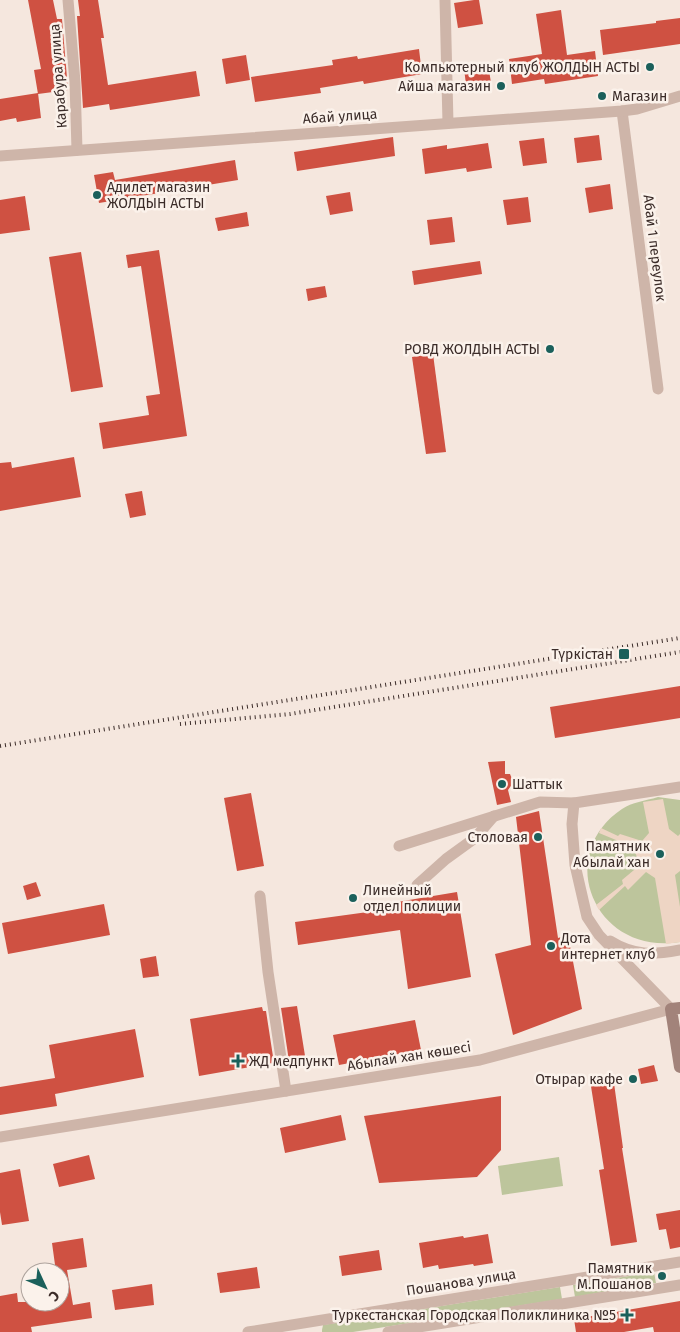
<svg xmlns="http://www.w3.org/2000/svg" width="680" height="1332" viewBox="0 0 680 1332" font-family="'Fira Sans',sans-serif">
<style>
.green{fill:#bdc59c}
.plaza{fill:#eed5c4}
.building{fill:#cf5142}
.lines{fill:none;stroke-linecap:round;stroke-linejoin:round}
.street{stroke:#ceb5a9;stroke-width:11}
.secondary{stroke:#a2837a;stroke-width:12}
.rail{stroke:#3b2c29;stroke-width:4;stroke-dasharray:1 4;stroke-linecap:butt}
.poi-dot{fill:#1b605b;stroke:#fbf2eb;stroke-width:2}
.labels{text-anchor:middle;stroke-width:5;stroke-linejoin:round;paint-order:stroke}
.poi-label{font-size:14px;fill:#3b2c29;stroke:#fbf2eb;text-anchor:end}
.street-label{font-size:14px;fill:#3b2c29;stroke:#fbf2eb}
</style>
<rect width="100%" height="100%" fill="#f5e7de"/>
<g class="green">
<path d="M658,797l22,3v142c-85,14 -127,-87 -58,-133 10,-7 23,-8 36,-12z"/>
<polygon points="559,1157 563,1186 502,1195 498,1166"/>
<polygon points="654,1272 656,1283 575,1297 573,1285"/>
<polygon points="560,1287 562,1299 353,1332 322,1332 322,1330 323,1325"/>
</g>
<polygon class="plaza" points="663,799 669,829 678,836 680,834 680,871 675,875 680,907 680,942 666,944 655,878 646,872 628,890 625,886 599,910 596,905 623,884 622,880 640,865 635,852 616,840 599,833 601,828 618,836 620,834 642,841 649,833 643,802"/>
<g class="building">
<polygon points="28,0 53,0 57,19 62,19 68,90 38,94 34,70 41,69"/>
<polygon points="78,0 98,0 104,38 101,38 108,85 196,71 200,96 110,110 109,104 83,108 77,16 80,16"/>
<polygon points="474,0 479,0 483,24 458,28 454,3"/>
<polygon points="561,10 567,55 595,51 598,76 545,84 544,79 512,84 509,59 542,54 536,14"/>
<polygon points="680,18 680,44 603,55 600,30 656,23 656,21"/>
<polygon points="419,49 422,74 364,84 363,81 320,88 321,93 255,102 251,77 333,65 332,60 357,56 358,59"/>
<polygon points="246,55 250,80 226,84 222,59"/>
<polygon points="488,64 492,89 467,93 464,68"/>
<polygon points="38,93 41,118 17,122 16,118 0,121 0,99"/>
<polygon points="599,135 602,160 577,163 574,138"/>
<polygon points="393,137 395,156 297,171 294,152"/>
<polygon points="544,138 547,163 523,166 519,141"/>
<polygon points="488,143 492,168 467,172 466,168 425,174 422,149 447,145 447,149"/>
<polygon points="235,160 238,180 99,203 94,175 113,172 115,180"/>
<polygon points="610,184 613,209 589,213 585,188"/>
<polygon points="350,192 353,211 330,215 326,196"/>
<polygon points="25,196 30,230 0,234 0,200"/>
<polygon points="528,197 531,222 507,225 503,200"/>
<polygon points="247,212 249,226 218,231 215,218"/>
<polygon points="452,217 455,242 430,245 427,220"/>
<polygon points="159,250 187,436 103,449 99,423 149,415 146,396 160,394 141,266 128,268 126,255"/>
<polygon points="81,252 103,387 71,392 49,257"/>
<polygon points="480,261 482,274 414,285 412,271"/>
<polygon points="325,286 327,297 308,301 306,289"/>
<polygon points="433,354 446,452 426,454 412,357"/>
<polygon points="74,457 81,497 0,511 0,463 11,462 12,468"/>
<polygon points="142,491 146,515 130,518 125,494"/>
<polygon points="680,686 680,718 555,738 550,707"/>
<polygon points="505,761 505,774 510,774 512,779 513,783 508,790 511,802 497,805 488,762"/>
<polygon points="251,793 264,866 237,871 224,798"/>
<polygon points="539,811 558,938 568,935 582,1009 513,1035 495,954 531,945 516,817"/>
<polygon points="36,882 41,896 27,900 23,886"/>
<polygon points="457,892 471,977 408,989 400,930 298,945 295,922 397,908 397,902"/>
<polygon points="104,904 110,935 8,954 2,923"/>
<polygon points="156,956 159,976 143,978 140,959"/>
<polygon points="297,1006 306,1062 291,1064 291,1061 289,1061 281,1008"/>
<polygon points="262,1007 263,1011 266,1011 274,1063 199,1076 190,1019"/>
<polygon points="415,1020 421,1050 339,1065 333,1035"/>
<polygon points="135,1029 144,1077 55,1094 57,1106 0,1115 0,1087 55,1078 49,1045"/>
<polygon points="654,1065 658,1081 641,1084 638,1069"/>
<polygon points="613,1076 623,1148 622,1148 637,1242 611,1246 599,1170 604,1169 590,1080"/>
<polygon points="501,1096 501,1150 477,1177 379,1183 364,1116"/>
<polygon points="341,1115 346,1140 285,1153 280,1128"/>
<polygon points="89,1155 95,1179 59,1187 53,1164"/>
<polygon points="20,1169 29,1221 2,1225 0,1212 0,1173"/>
<polygon points="680,1210 680,1247 670,1249 666,1229 659,1230 656,1214"/>
<polygon points="488,1234 493,1263 474,1266 473,1264 439,1269 438,1265 423,1268 419,1243 463,1236 464,1238"/>
<polygon points="83,1238 87,1267 67,1270 73,1305 90,1302 92,1318 31,1327 32,1332 0,1332 0,1296 17,1293 18,1302 60,1302 60,1272 56,1272 52,1243"/>
<polygon points="379,1250 382,1270 342,1276 339,1256"/>
<polygon points="257,1267 260,1288 220,1293 217,1273"/>
<polygon points="152,1284 154,1305 115,1310 112,1290"/>
<polygon points="680,1301 680,1332 654,1332 653,1327 624,1332 576,1332 574,1319"/>
</g>
<g class="lines">
<g class="street">
<polyline points="68,0 75,82 77,150"/>
<polyline points="445,0 448,123"/>
<polyline points="622,111 658,389"/>
<polyline points="0,156 622,111 637,109 680,96"/>
<polyline points="399,846 540,802 574,803"/>
<polyline points="417,885 446,859 475,838 494,816"/>
<polyline points="260,896 268,972 286,1091"/>
<path d="M610,941c24,15 43,14 70,9"/>
<polyline points="0,1137 480,1060 671,1009 599,935 587,917 575,865 572,824 574,803 680,787"/>
<polyline points="248,1332 680,1262"/>
<polyline points="388,1332 680,1285"/>
</g>
<polyline class="secondary" points="680,1008 671,1009 680,1067"/>
<g class="rail">
<polyline points="180,724 290,714 680,652"/>
<polyline points="0,746 680,638"/>
</g>
</g>
<g class="poi-dot">
<circle cx="650" cy="67" r="5"/>
<circle cx="501" cy="86" r="5"/>
<circle cx="602" cy="96" r="5"/>
<circle cx="97" cy="195" r="5"/>
<circle cx="550" cy="349" r="5"/>
<rect x="618" y="648" width="12" height="12" rx="2.5"/>
<circle cx="502" cy="784" r="5"/>
<circle cx="538" cy="837" r="5"/>
<circle cx="660" cy="854" r="5"/>
<circle cx="353" cy="898" r="5"/>
<circle cx="551" cy="946" r="5"/>
<path d="M235.5 1053.5h5v5h5v5h-5v5h-5v-5h-5v-5h5z"/>
<circle cx="633" cy="1079" r="5"/>
<circle cx="662" cy="1276" r="5"/>
<path d="M624.5 1307.5h5v5h5v5h-5v5h-5v-5h-5v-5h5z"/>
</g>
<g class="labels">
<g class="poi-label">
<text x="640" y="72">Компьютерный клуб ЖОЛДЫН АСТЫ</text>
<text x="491" y="91">Айша магазин</text>
<text x="612" y="101" text-anchor="start">Магазин</text>
<text x="107" y="192" text-anchor="start">Адилет магазин<tspan x="107" dy="16">ЖОЛДЫН АСТЫ</tspan></text>
<text x="540" y="354">РОВД ЖОЛДЫН АСТЫ</text>
<text x="613" y="659">Түркістан</text>
<text x="512" y="789" text-anchor="start">Шаттык</text>
<text x="528" y="842">Столовая</text>
<text x="650" y="851">Памятник<tspan x="650" dy="16">Абылай хан</tspan></text>
<text x="363" y="895" text-anchor="start">Линейный<tspan x="363" dy="16">отдел полиции</tspan></text>
<text x="561" y="943" text-anchor="start">Дота<tspan x="561" dy="16">интернет клуб</tspan></text>
<text x="249" y="1066" text-anchor="start">ЖД медпункт</text>
<text x="623" y="1084">Отырар кафе</text>
<text x="652" y="1273">Памятник<tspan x="652" dy="16">М.Пошанов</tspan></text>
<text x="616" y="1320">Туркестанская Городская Поликлиника №5</text>
</g>
<g class="street-label">
<text transform="translate(58 76) rotate(-94)" y="5">Карабура улица</text>
<text transform="translate(340 116) rotate(-4)" y="5">Абай улица</text>
<text transform="translate(655 248) rotate(83)" y="5">Абай 1 переулок</text>
<text transform="translate(409 1056) rotate(-9)" y="5">Абылай хан көшесі</text>
<text transform="translate(461 1282) rotate(-9)" y="5">Пошанова улица</text>
</g>
</g>
<g transform="translate(45 1287) rotate(134)"><circle r="24" fill="#fbf2eb" stroke="#aea39d"/>
<path d="M0-4L9 19L0 12L-9 19Z" fill="#1b605b"/>
<text y="-8" font-size="14" font-weight="bold" text-anchor="middle" fill="#3b2c29">С</text>
</g>
</svg>
